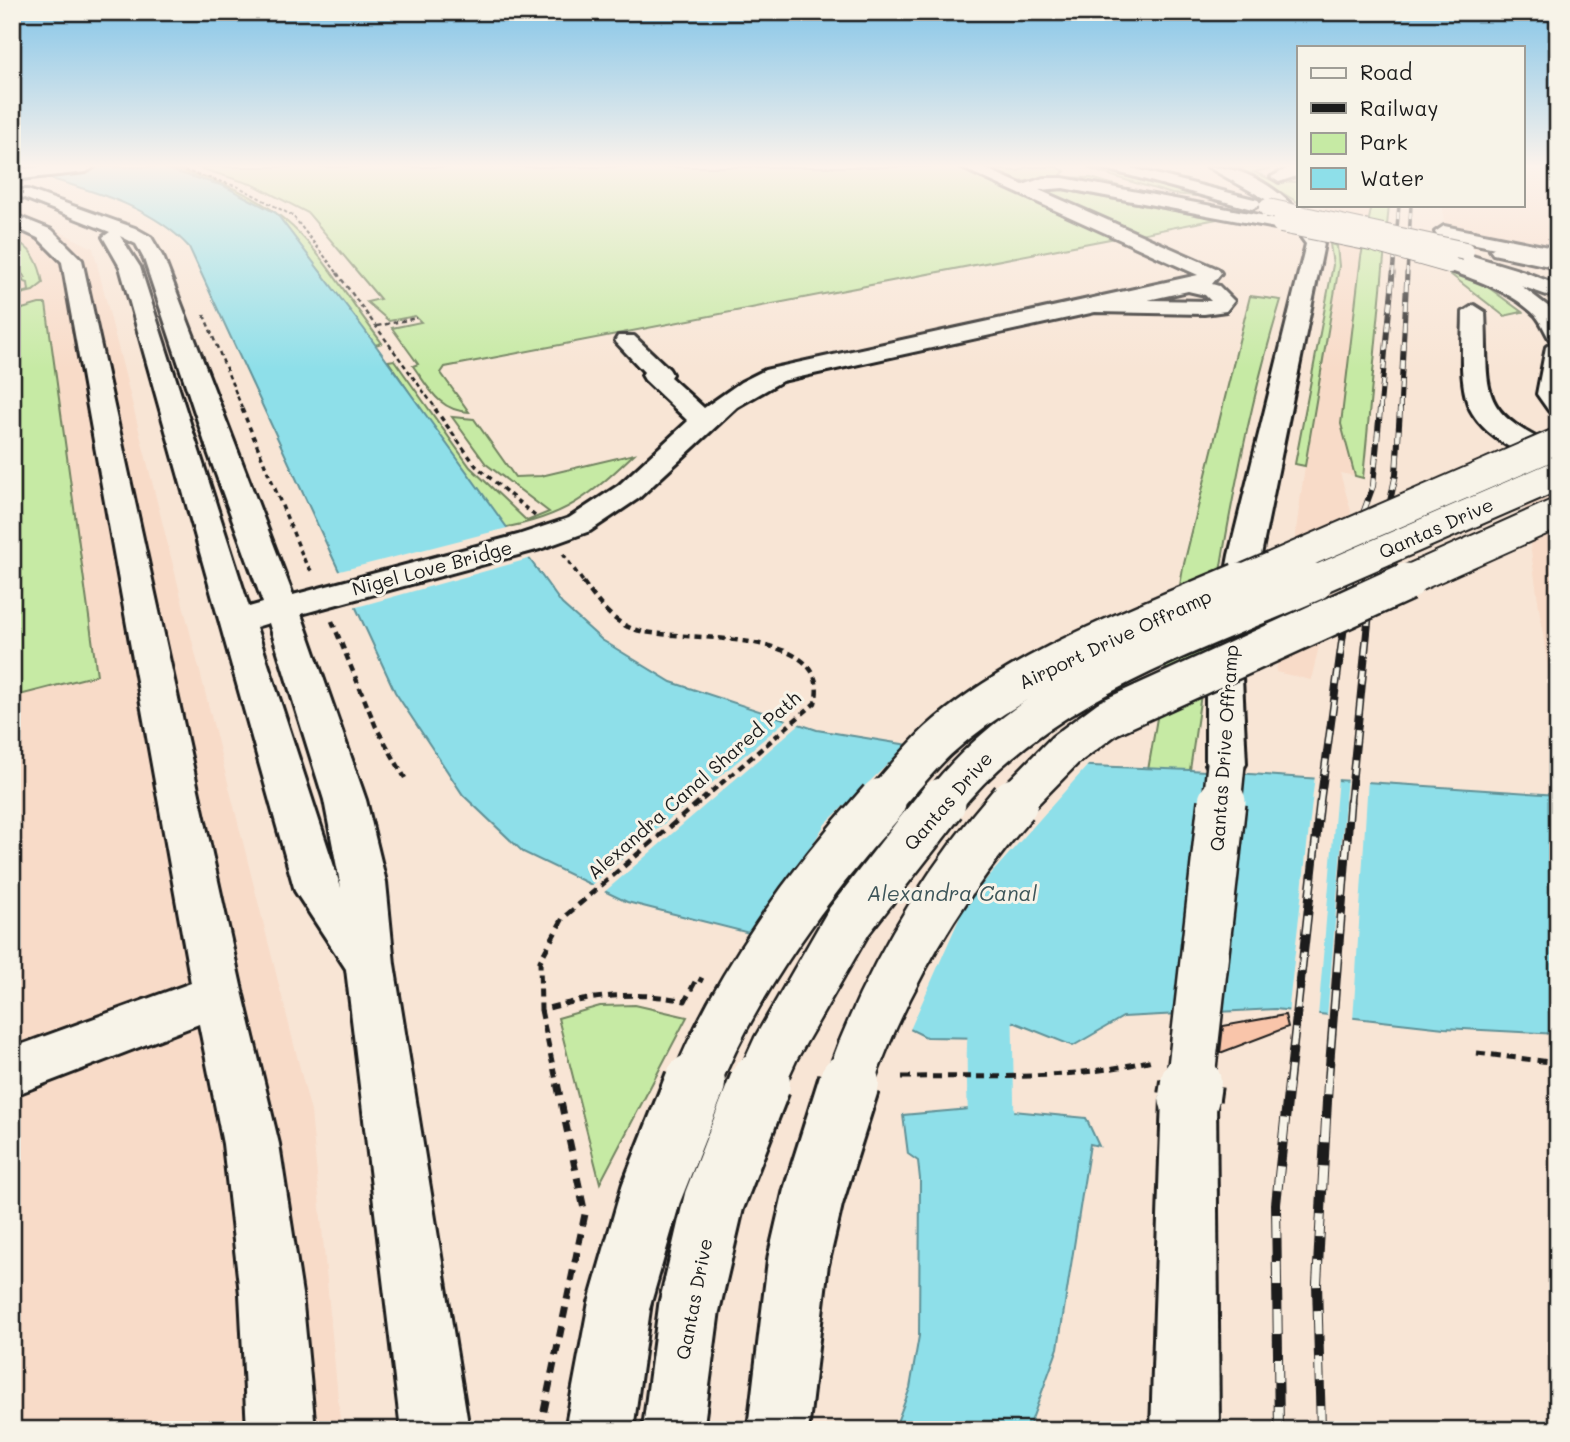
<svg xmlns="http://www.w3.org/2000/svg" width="1570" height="1442" viewBox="0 0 1570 1442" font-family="Mali,sans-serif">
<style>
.built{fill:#f8dbc8}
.green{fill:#c6eaa4;stroke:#718360;stroke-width:2}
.water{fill:#8edfe9;stroke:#609197;stroke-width:2}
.pier{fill:#f8e5d5}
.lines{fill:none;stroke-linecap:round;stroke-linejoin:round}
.stream{fill:#609197;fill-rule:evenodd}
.canal{fill:#8edfe9;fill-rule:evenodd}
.building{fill:#f9c5aa;stroke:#1c1c1c;stroke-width:2}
.minor-casing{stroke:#1c1c1c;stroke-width:6}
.highway-casing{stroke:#1c1c1c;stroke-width:6}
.path-far5{stroke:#1c1c1c;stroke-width:2;stroke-dasharray:3.5 2.5;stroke-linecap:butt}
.path-far4{stroke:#1c1c1c;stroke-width:2.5;stroke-dasharray:4.5 3.5;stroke-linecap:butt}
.path-far3{stroke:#1c1c1c;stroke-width:3.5;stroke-dasharray:5 4.5;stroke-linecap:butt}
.path-far2{stroke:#1c1c1c;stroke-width:4.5;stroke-dasharray:7 5;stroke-linecap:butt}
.path-far1{stroke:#1c1c1c;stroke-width:5;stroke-dasharray:9 6;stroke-linecap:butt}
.path{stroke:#1c1c1c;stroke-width:7;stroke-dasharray:11 8;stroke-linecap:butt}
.minor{fill:#f7f3e8;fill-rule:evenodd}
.highway{fill:#f7f3e8;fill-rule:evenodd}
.rail-far5-casing{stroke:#1c1c1c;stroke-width:3.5}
.rail-far4-casing{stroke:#1c1c1c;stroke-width:5}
.rail-far3-casing{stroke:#1c1c1c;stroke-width:6}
.rail-far2-casing{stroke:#1c1c1c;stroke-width:8}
.rail-far1-casing{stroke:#1c1c1c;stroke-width:9}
.rail-casing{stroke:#1c1c1c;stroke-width:10}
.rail-far5{stroke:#f7f3e8;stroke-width:2.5;stroke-dasharray:7;stroke-linecap:butt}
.rail-far4{stroke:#f7f3e8;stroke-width:3.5;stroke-dasharray:10;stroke-linecap:butt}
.rail-far3{stroke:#f7f3e8;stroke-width:4.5;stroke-dasharray:12;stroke-linecap:butt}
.rail-far2{stroke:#f7f3e8;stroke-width:5;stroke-dasharray:15;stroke-linecap:butt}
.rail-far1{stroke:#f7f3e8;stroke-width:6;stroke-dasharray:19;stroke-linecap:butt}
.rail{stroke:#f7f3e8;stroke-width:8;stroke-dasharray:24;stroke-linecap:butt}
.minor-bridge-casing{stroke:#1c1c1c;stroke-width:20;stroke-linecap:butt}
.highway-bridge-far4-casing{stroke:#1c1c1c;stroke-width:20;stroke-linecap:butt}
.highway-bridge-far3-casing{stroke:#1c1c1c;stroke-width:33;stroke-linecap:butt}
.highway-bridge-far2-casing{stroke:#1c1c1c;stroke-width:42;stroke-linecap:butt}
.highway-bridge-far1-casing{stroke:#1c1c1c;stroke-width:52;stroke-linecap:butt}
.highway-bridge-casing{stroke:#1c1c1c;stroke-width:66;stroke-linecap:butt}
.minor-bridge{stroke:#f7f3e8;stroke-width:18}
.highway-bridge-far4{stroke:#f7f3e8;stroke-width:18}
.highway-bridge-far3{stroke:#f7f3e8;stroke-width:29}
.highway-bridge-far2{stroke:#f7f3e8;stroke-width:37}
.highway-bridge-far1{stroke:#f7f3e8;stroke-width:47}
.highway-bridge{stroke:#f7f3e8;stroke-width:60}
.labels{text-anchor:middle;stroke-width:6;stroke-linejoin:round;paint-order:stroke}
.street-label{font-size:19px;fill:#1c1c1c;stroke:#f7f3e8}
.water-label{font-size:21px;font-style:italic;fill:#3e565a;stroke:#f7f3e8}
</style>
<rect width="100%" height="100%" fill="#f8e5d5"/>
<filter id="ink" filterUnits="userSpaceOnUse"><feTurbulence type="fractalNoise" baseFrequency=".0143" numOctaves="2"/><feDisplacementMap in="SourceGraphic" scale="14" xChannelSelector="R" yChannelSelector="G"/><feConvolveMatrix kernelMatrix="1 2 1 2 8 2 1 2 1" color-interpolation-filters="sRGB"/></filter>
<g filter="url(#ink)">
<g class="built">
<polygon points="1523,167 1558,167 1558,254 1444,230 1443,205 1523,205"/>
<polygon points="1300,205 1323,209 1323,205 1372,205 1361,257 1341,424 1355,476 1340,473 1351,511 1311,680 1276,672 1305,466 1339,266 1337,246 1330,244 1330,237"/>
<polygon points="12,208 93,248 311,1112 341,1430 12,1430"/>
<polygon points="1518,461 1558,470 1558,739"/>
</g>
<g class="green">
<path d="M159,167c16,0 31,7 47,11 97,30 119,91 176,165l-7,2 -99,-132 -52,-27z"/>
<path d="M196,167h761l158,71 -670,129 -4,6 28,39c-30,-1 -40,-24 -56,-46l5,-2 -26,-36 29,-6 -6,-6 -26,5 -22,-19 13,-3 -72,-86 -54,-28z"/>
<polygon points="1027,167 1056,167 1065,171 1059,177 1091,178 1156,197 1042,179 1017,182 983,169 1018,171"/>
<polygon points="1227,167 1277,167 1254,172 1274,181 1299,182 1299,203 1269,185"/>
<polygon points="1092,168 1209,197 1172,194 1089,169"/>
<polygon points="1062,190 1217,219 1135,235 1034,192"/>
<polygon points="1372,205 1389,205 1363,478 1355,476 1341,424 1361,257"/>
<path d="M12,241c20,3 28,25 31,42l-10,8 -21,5 17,-5 -1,-8 -6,-2 3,-4 -13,-14z"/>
<polygon points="1330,244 1337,246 1339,266 1305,466 1295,464 1333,265"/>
<polygon points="1441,267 1485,285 1522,312 1504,316"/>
<path d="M1250,296l31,4c-47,154 -68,312 -91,470h-42l35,-202z"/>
<polygon points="39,304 46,304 97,675 12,697 12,312"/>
<path d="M394,360l76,107 57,54 22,-9 -63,-48 -34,-47 22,2 41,58 26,-1 93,-22c-44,42 -69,63 -132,74l-114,-167z"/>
<polygon points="635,1005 687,1017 600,1183 558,1018 600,1006"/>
</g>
<g class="water">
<path d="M12,167h147l65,19 52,27 88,116 198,275 40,36 69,42 146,48 201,33 172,7 368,25v239l-114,-6 -169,-19 -152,8 -50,29 -62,-25 -21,17 -64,-1 -67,-33 -22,-28 -60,-36 -150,-38 -104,-50 -60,-57 -68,-103 -206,-445c-43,-48 -117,-60 -177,-80z"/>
<polygon points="981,1108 1086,1118 1099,1146 1090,1144 1058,1348 1028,1430 894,1430 910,1388 919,1336 920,1179 918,1161 908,1154 903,1115"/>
</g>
<g class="pier">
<polygon points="511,527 532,558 353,608 336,572"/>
<polygon points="790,717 803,721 602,894 589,887"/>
<polygon points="910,743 1018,760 1089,764 967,901 909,1032 856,1007 834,979 776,943 755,938 825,824"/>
<polygon points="1315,775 1338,777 1318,1017 1288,1014"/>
<polygon points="1347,777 1368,779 1353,1021 1327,1018"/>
</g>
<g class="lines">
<polygon class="stream" points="1238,167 1242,167 1245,170 1242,171"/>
<path class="canal" d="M992,979l14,5 6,12 3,154 -7,15 -16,7 -16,-7 -7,-15c0,-42 -9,-131 9,-166z"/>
</g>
<polygon class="building" points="1285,1015 1288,1027 1220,1053 1223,1026"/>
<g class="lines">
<g class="minor-casing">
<g id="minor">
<polygon points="39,167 94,167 86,172 12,180 12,170"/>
<path d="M960,167h22l41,18 20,-7h20l218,41 9,5 -9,5 -218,-41 -24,2 179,79 3,4 -9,11 7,2 15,15 -8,10 -22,3 -109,-2 -313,69 -45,26 -98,91 -49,33 -50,18 -239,65 65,186 20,82 8,82 75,466h-68l-55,-461 -51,-78 -175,-624 -17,-30 7,-5 -96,-38 2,-4h12l107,38 16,9 13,22 129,336 225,-60 51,-17 50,-33 69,-64 -43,-41 -3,-5 2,-3 -29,-31 3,-5h16l35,33 3,5 -2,3 34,31 37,-26 24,-12 433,-95zM120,236l16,8 8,15 65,196 54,148 -14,4 -109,-340zM1188,291l17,4 6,6 -63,-1zM269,623l55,177 17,88 -85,-261z"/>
<polygon points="1291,167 1299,167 1299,175 1279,182 1271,177"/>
<polygon points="12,214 52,230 82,260 243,995 279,1144 302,1294 315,1430 247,1430 240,1294 223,1144 199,1024 12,1096 12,1048 191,983 62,262 38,238 12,226"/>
<polygon points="1444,226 1558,249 1558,261 1437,236 1435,232"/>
<path d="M1449,258l71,27 38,29v100l-9,-3 -12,-17 9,-47 8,-6 -4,-1c-5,-8 -8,-17 -14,-24 -24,-25 -62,-37 -94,-48l-3,-4z"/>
<path d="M1474,305l11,7c4,82 -10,98 73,136v19c-33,-8 -83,-33 -92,-69 -7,-27 -3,-58 -3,-86z"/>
</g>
</g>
<g class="highway-casing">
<g id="highway">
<polygon points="1099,167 1127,167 1258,200 1261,204 1252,209"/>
<path d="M1208,167c51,0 89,37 116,77l-63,311 -19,123 4,86 -6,10 -14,4 -14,-4 -6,-10v-86l23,-123 77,-311 -17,-23 -22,-21z"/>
<polygon points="1500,244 1558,256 1558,268 1493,254 1490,250"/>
<polygon points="1456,251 1522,271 1558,285 1558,299 1449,261 1446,257 1449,253"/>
<polygon points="1189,1072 1208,1080 1216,1097 1219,1430 1151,1430 1162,1097 1170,1080"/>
<polygon points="620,1271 642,1280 651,1302 633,1430 565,1430 589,1302 598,1280"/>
</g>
</g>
<polyline class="path-far5" points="173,167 239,187 293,216 339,275"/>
<g class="path-far4">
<polyline points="337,273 437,410"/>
<polyline points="204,315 243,410"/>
<polyline points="377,326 417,318"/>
</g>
<g class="path-far3">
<polyline points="242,409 306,564 314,574"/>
<polyline points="435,409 476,466 535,516"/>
<polyline points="563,554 584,583"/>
</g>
<g class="path-far2">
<path d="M583,582c13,18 28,39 50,47 42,15 202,-6 182,74l-118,101"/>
<polyline points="332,621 376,727 405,778"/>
</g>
<g class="path-far1">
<path d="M699,802l-136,116 -23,43 1,49c50,-14 92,-20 144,-9l12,-23 6,3"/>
<polyline points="541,1010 557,1085"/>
<polyline points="1477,1053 1558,1063"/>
<path d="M902,1077c84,-1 168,4 250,-17"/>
</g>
<polyline class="path" points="540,1430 585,1214 557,1083"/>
<use href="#minor" class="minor"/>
<use href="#highway" class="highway"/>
<g class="rail-far5-casing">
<g id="rail-far5">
<polyline points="1393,275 1399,205"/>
<polyline points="1407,275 1411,205"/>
</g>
</g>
<g class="rail-far4-casing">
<g id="rail-far4">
<polyline points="1380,410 1393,273"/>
<polyline points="1400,410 1407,273"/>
</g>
</g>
<g class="rail-far3-casing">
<g id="rail-far3">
<polyline points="1350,583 1358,527 1373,486 1380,409"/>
<polyline points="1372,583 1396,474 1400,409"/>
</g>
</g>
<g class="rail-far2-casing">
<g id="rail-far2">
<polyline points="1320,804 1350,582"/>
<polyline points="1350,804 1372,582"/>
</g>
</g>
<g class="rail-far1-casing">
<g id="rail-far1">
<polyline points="1289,1085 1320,802"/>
<polyline points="1328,1085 1350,802"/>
</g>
</g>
<g class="rail-casing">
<g id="rail">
<polyline points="1279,1430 1276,1204 1289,1083"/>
<polyline points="1321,1430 1317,1284 1328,1083"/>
</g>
</g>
<use href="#rail-far5" class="rail-far5"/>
<use href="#rail-far4" class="rail-far4"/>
<use href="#rail-far3" class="rail-far3"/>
<use href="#rail-far2" class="rail-far2"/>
<use href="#rail-far1" class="rail-far1"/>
<use href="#rail" class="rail"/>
<g class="minor-bridge-casing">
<polyline id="minor-bridge" points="1281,224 1371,242 1449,264"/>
</g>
<g class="highway-bridge-far4-casing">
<polyline id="highway-bridge-far4" points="1268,208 1465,251"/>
</g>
<g class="highway-bridge-far3-casing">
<g id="highway-bridge-far3">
<polyline points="1235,583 1558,443"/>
<polyline points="1310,583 1558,475"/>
<polyline points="1402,583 1558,513"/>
</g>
</g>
<g class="highway-bridge-far2-casing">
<g id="highway-bridge-far2">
<path d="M881,804c19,-21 37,-44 57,-63 79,-72 204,-117 301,-159"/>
<path d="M941,804c91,-117 241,-165 373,-222"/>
<polyline points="1012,804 1065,750 1108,718 1406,582"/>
<polyline points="1222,804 1226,764"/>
</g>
</g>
<g class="highway-bridge-far1-casing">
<g id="highway-bridge-far1">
<path d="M695,1085c39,-99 116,-205 187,-283"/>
<polyline points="759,1085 776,1048 849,921 942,802"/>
<path d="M848,1085c37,-104 94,-200 166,-283"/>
<polyline points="1190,1085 1222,802"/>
</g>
</g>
<g class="highway-bridge-casing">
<g id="highway-bridge">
<polyline points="1189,1097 1191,1083"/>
<polyline points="620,1302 651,1194 695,1083"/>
<polyline points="673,1430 689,1308 714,1201 760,1083"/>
<polyline points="778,1430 798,1262 813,1197 849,1083"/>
</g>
</g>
<use href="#minor-bridge" class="minor-bridge"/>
<use href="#highway-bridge-far4" class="highway-bridge-far4"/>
<use href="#highway-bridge-far3" class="highway-bridge-far3"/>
<use href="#highway-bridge-far2" class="highway-bridge-far2"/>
<use href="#highway-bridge-far1" class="highway-bridge-far1"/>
<use href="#highway-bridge" class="highway-bridge"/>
</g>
</g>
<linearGradient id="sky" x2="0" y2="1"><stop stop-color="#84c5e8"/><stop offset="0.45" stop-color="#fcf3ec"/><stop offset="1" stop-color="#fcf3ec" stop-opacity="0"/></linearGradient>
<rect width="1570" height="369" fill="url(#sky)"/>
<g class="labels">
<g class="street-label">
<text transform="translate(1436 528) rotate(-24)" y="7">Qantas Drive</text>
<text transform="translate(432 568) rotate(-15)" y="7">Nigel Love Bridge</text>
<text transform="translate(1115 639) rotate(-25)" y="7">Airport Drive Offramp</text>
<text transform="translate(1224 748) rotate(-86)" y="7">Qantas Drive Offramp</text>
<text transform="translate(694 785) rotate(-41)" y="7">Alexandra Canal Shared Path</text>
<text transform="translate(948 801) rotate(-49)" y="7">Qantas Drive</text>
<text transform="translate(694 1299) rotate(-79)" y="7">Qantas Drive</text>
</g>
<g class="water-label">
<text x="952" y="901">Alexandra Canal</text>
</g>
</g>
<rect width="1570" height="1442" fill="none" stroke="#f7f3e8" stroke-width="42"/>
<rect x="21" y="21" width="1528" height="1400" fill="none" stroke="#1c1c1c" stroke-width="2.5" filter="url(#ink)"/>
<rect x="1297" y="46" width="228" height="161" fill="#f7f3e8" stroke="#9f9d96" stroke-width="2"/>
<rect x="1311" y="68" width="35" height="10" fill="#f7f3e8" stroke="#9f9d96" stroke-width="2"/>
<text x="1360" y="80" font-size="21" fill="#1c1c1c">Road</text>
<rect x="1311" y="103" width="35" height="10" fill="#1c1c1c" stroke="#9f9d96" stroke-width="2"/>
<text x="1360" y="116" font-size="21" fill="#1c1c1c">Railway</text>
<rect x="1311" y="133" width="35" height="21" fill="#c6eaa4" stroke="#9f9d96" stroke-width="2"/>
<text x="1360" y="150" font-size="21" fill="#1c1c1c">Park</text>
<rect x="1311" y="168" width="35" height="21" fill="#8edfe9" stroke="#9f9d96" stroke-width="2"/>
<text x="1360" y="186" font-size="21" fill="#1c1c1c">Water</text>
</svg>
